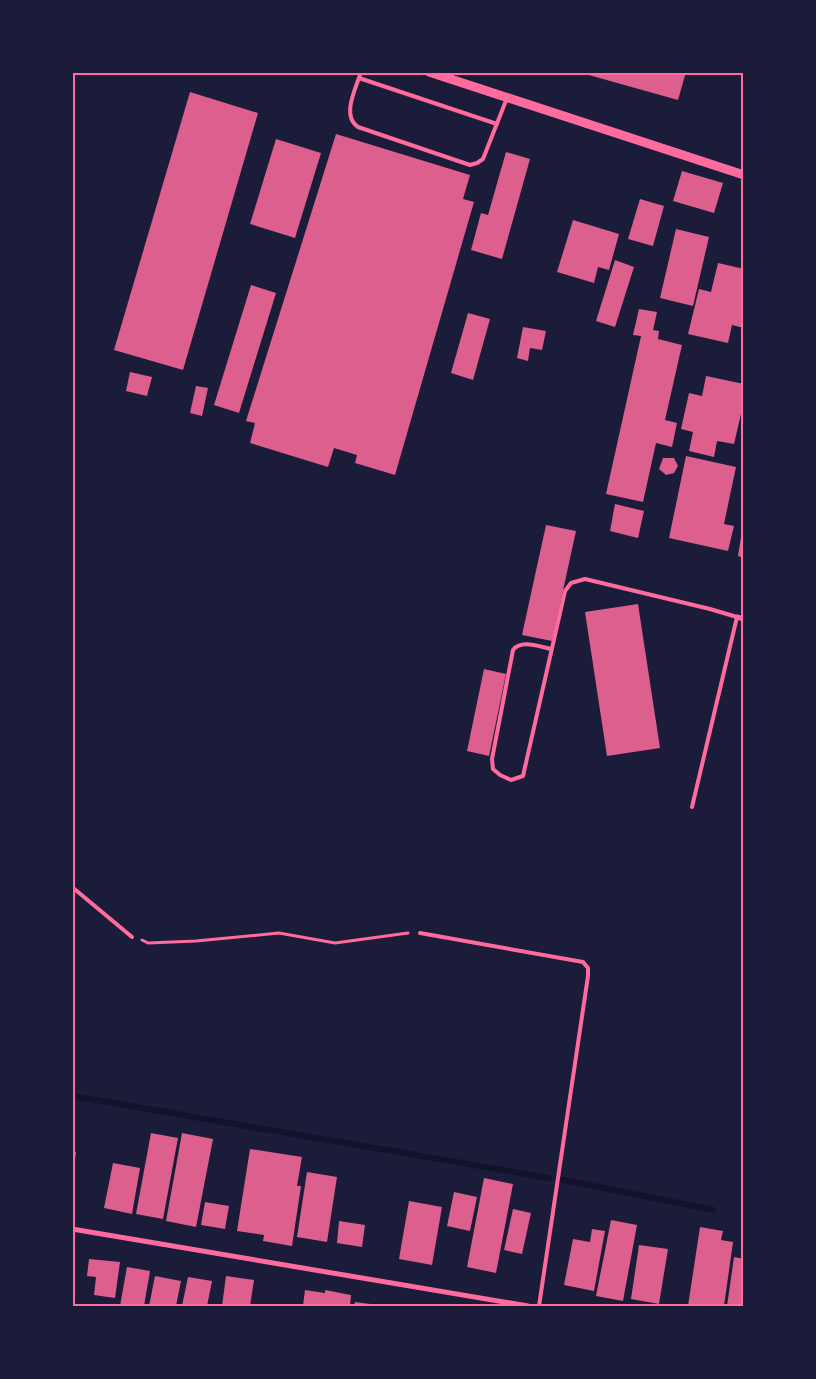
<svg xmlns="http://www.w3.org/2000/svg" width="816" height="1379" viewBox="0 0 816 1379" font-family="'Work Sans',sans-serif">
<style>
.lines{fill:none;stroke-linecap:round;stroke-linejoin:round}
.stream{stroke:#12122b;stroke-width:6}
.building{fill:#dd5f8e}
.path{stroke:#ff6b9d;stroke-width:3}
.service{stroke:#ff6b9d;stroke-width:4}
.minor{stroke:#ff6b9d;stroke-width:5}
.tertiary{stroke:#ff6b9d;stroke-width:9}
.neatline{fill:none;stroke:#ff6b9d;stroke-width:2}
</style>
<rect width="100%" height="100%" fill="#1b1b3a"/>
<g class="lines">
<g class="stream">
<polyline points="72,1096 549,1178"/>
<polyline points="563,1180 713,1210"/>
</g>
</g>
<g class="building">
<polygon points="578,72 686,72 678,100"/>
<polygon points="190,92 258,113 183,370 114,350"/>
<polygon points="336,134 470,175 463,199 474,202 395,475 355,463 357,455 334,448 328,467 250,443 255,423 246,421"/>
<polygon points="276,139 321,153 295,238 250,224"/>
<polygon points="506,152 530,159 502,259 471,250 481,213 488,215"/>
<polygon points="682,171 723,183 714,213 673,201"/>
<polygon points="640,199 664,206 653,246 628,239"/>
<polygon points="573,220 619,234 609,270 598,267 594,283 557,272"/>
<polygon points="676,229 709,237 693,306 660,298"/>
<polygon points="615,260 634,267 615,327 596,321"/>
<polygon points="718,263 744,269 744,328 732,325 728,343 688,334 699,289 711,292"/>
<polygon points="251,285 276,293 239,413 214,405"/>
<polygon points="639,309 657,312 653,330 659,331 658,339 682,345 665,420 677,423 672,447 656,443 643,502 606,494 641,336 633,335"/>
<polygon points="468,313 490,319 473,380 451,373"/>
<polygon points="523,327 546,331 542,350 530,348 528,361 517,358"/>
<polygon points="130,372 152,377 147,396 126,391"/>
<polygon points="706,376 744,384 744,401 734,444 717,441 714,457 689,451 693,432 681,429 689,393 702,396"/>
<polygon points="196,386 208,388 202,416 190,413"/>
<polygon points="686,456 736,467 724,524 734,526 728,551 669,538"/>
<polygon points="663,458 674,458 678,466 674,473 666,475 659,469"/>
<polygon points="615,504 644,511 638,538 610,531"/>
<polygon points="546,525 576,531 552,641 522,635"/>
<polygon points="741,537 744,537 744,558 738,556"/>
<polygon points="638,604 660,748 607,756 585,612"/>
<polygon points="484,669 506,674 489,756 467,751"/>
<polygon points="151,1133 178,1138 163,1219 136,1214"/>
<polygon points="182,1133 213,1139 196,1227 166,1221"/>
<polygon points="250,1149 302,1157 297,1186 301,1186 292,1246 263,1241 264,1235 237,1231"/>
<polygon points="72,1151 76,1152 74,1168 72,1168"/>
<polygon points="113,1163 140,1168 132,1214 104,1208"/>
<polygon points="307,1172 337,1177 327,1242 297,1237"/>
<polygon points="484,1178 513,1184 496,1273 467,1267"/>
<polygon points="454,1192 477,1197 470,1231 447,1226"/>
<polygon points="409,1201 442,1207 432,1265 399,1259"/>
<polygon points="205,1202 229,1206 225,1229 201,1225"/>
<polygon points="513,1209 531,1213 522,1254 504,1250"/>
<polygon points="611,1220 637,1225 623,1301 596,1296"/>
<polygon points="339,1221 365,1225 362,1247 337,1243"/>
<polygon points="700,1227 723,1231 721,1240 733,1242 724,1306 688,1306"/>
<polygon points="592,1229 605,1231 594,1291 564,1285 573,1239 590,1242"/>
<polygon points="639,1245 668,1249 659,1304 631,1299"/>
<polygon points="734,1257 744,1259 744,1306 727,1306"/>
<polygon points="89,1259 120,1262 115,1298 94,1295 96,1277 87,1276"/>
<polygon points="127,1267 150,1271 144,1306 120,1306"/>
<polygon points="155,1276 181,1281 176,1306 149,1306"/>
<polygon points="226,1276 254,1280 250,1306 222,1306"/>
<polygon points="188,1277 212,1281 207,1306 182,1306"/>
<polygon points="305,1290 325,1293 325,1290 351,1295 350,1306 303,1306"/>
<polygon points="355,1302 378,1305 378,1306 354,1306"/>
</g>
<g class="lines">
<polyline class="path" points="142,940 148,943 196,941 279,933 335,943 408,933"/>
<g class="service">
<path d="M361,72c-5,16 -20,44 -3,55l112,38 7,-2 6,-4 24,-61"/>
<polyline points="359,78 497,124"/>
<polyline points="451,80 453,72"/>
<path d="M552,649c-12,-2 -31,-10 -39,1l-21,109 1,10 7,6 11,5 12,-4 42,-185 6,-8 14,-4 125,30 27,8 -45,190"/>
<polyline points="72,887 132,937"/>
<polyline points="420,933 583,962 588,968 588,976 539,1306"/>
</g>
<g class="minor">
<polyline points="737,617 744,619"/>
<polyline points="72,1229 528,1306"/>
</g>
<polyline class="tertiary" points="429,72 744,175"/>
</g>
<rect width="816" height="1379" fill="none" stroke="#1b1b3a" stroke-width="148"/>
<rect x="74" y="74" width="668" height="1231" class="neatline"/>
</svg>
